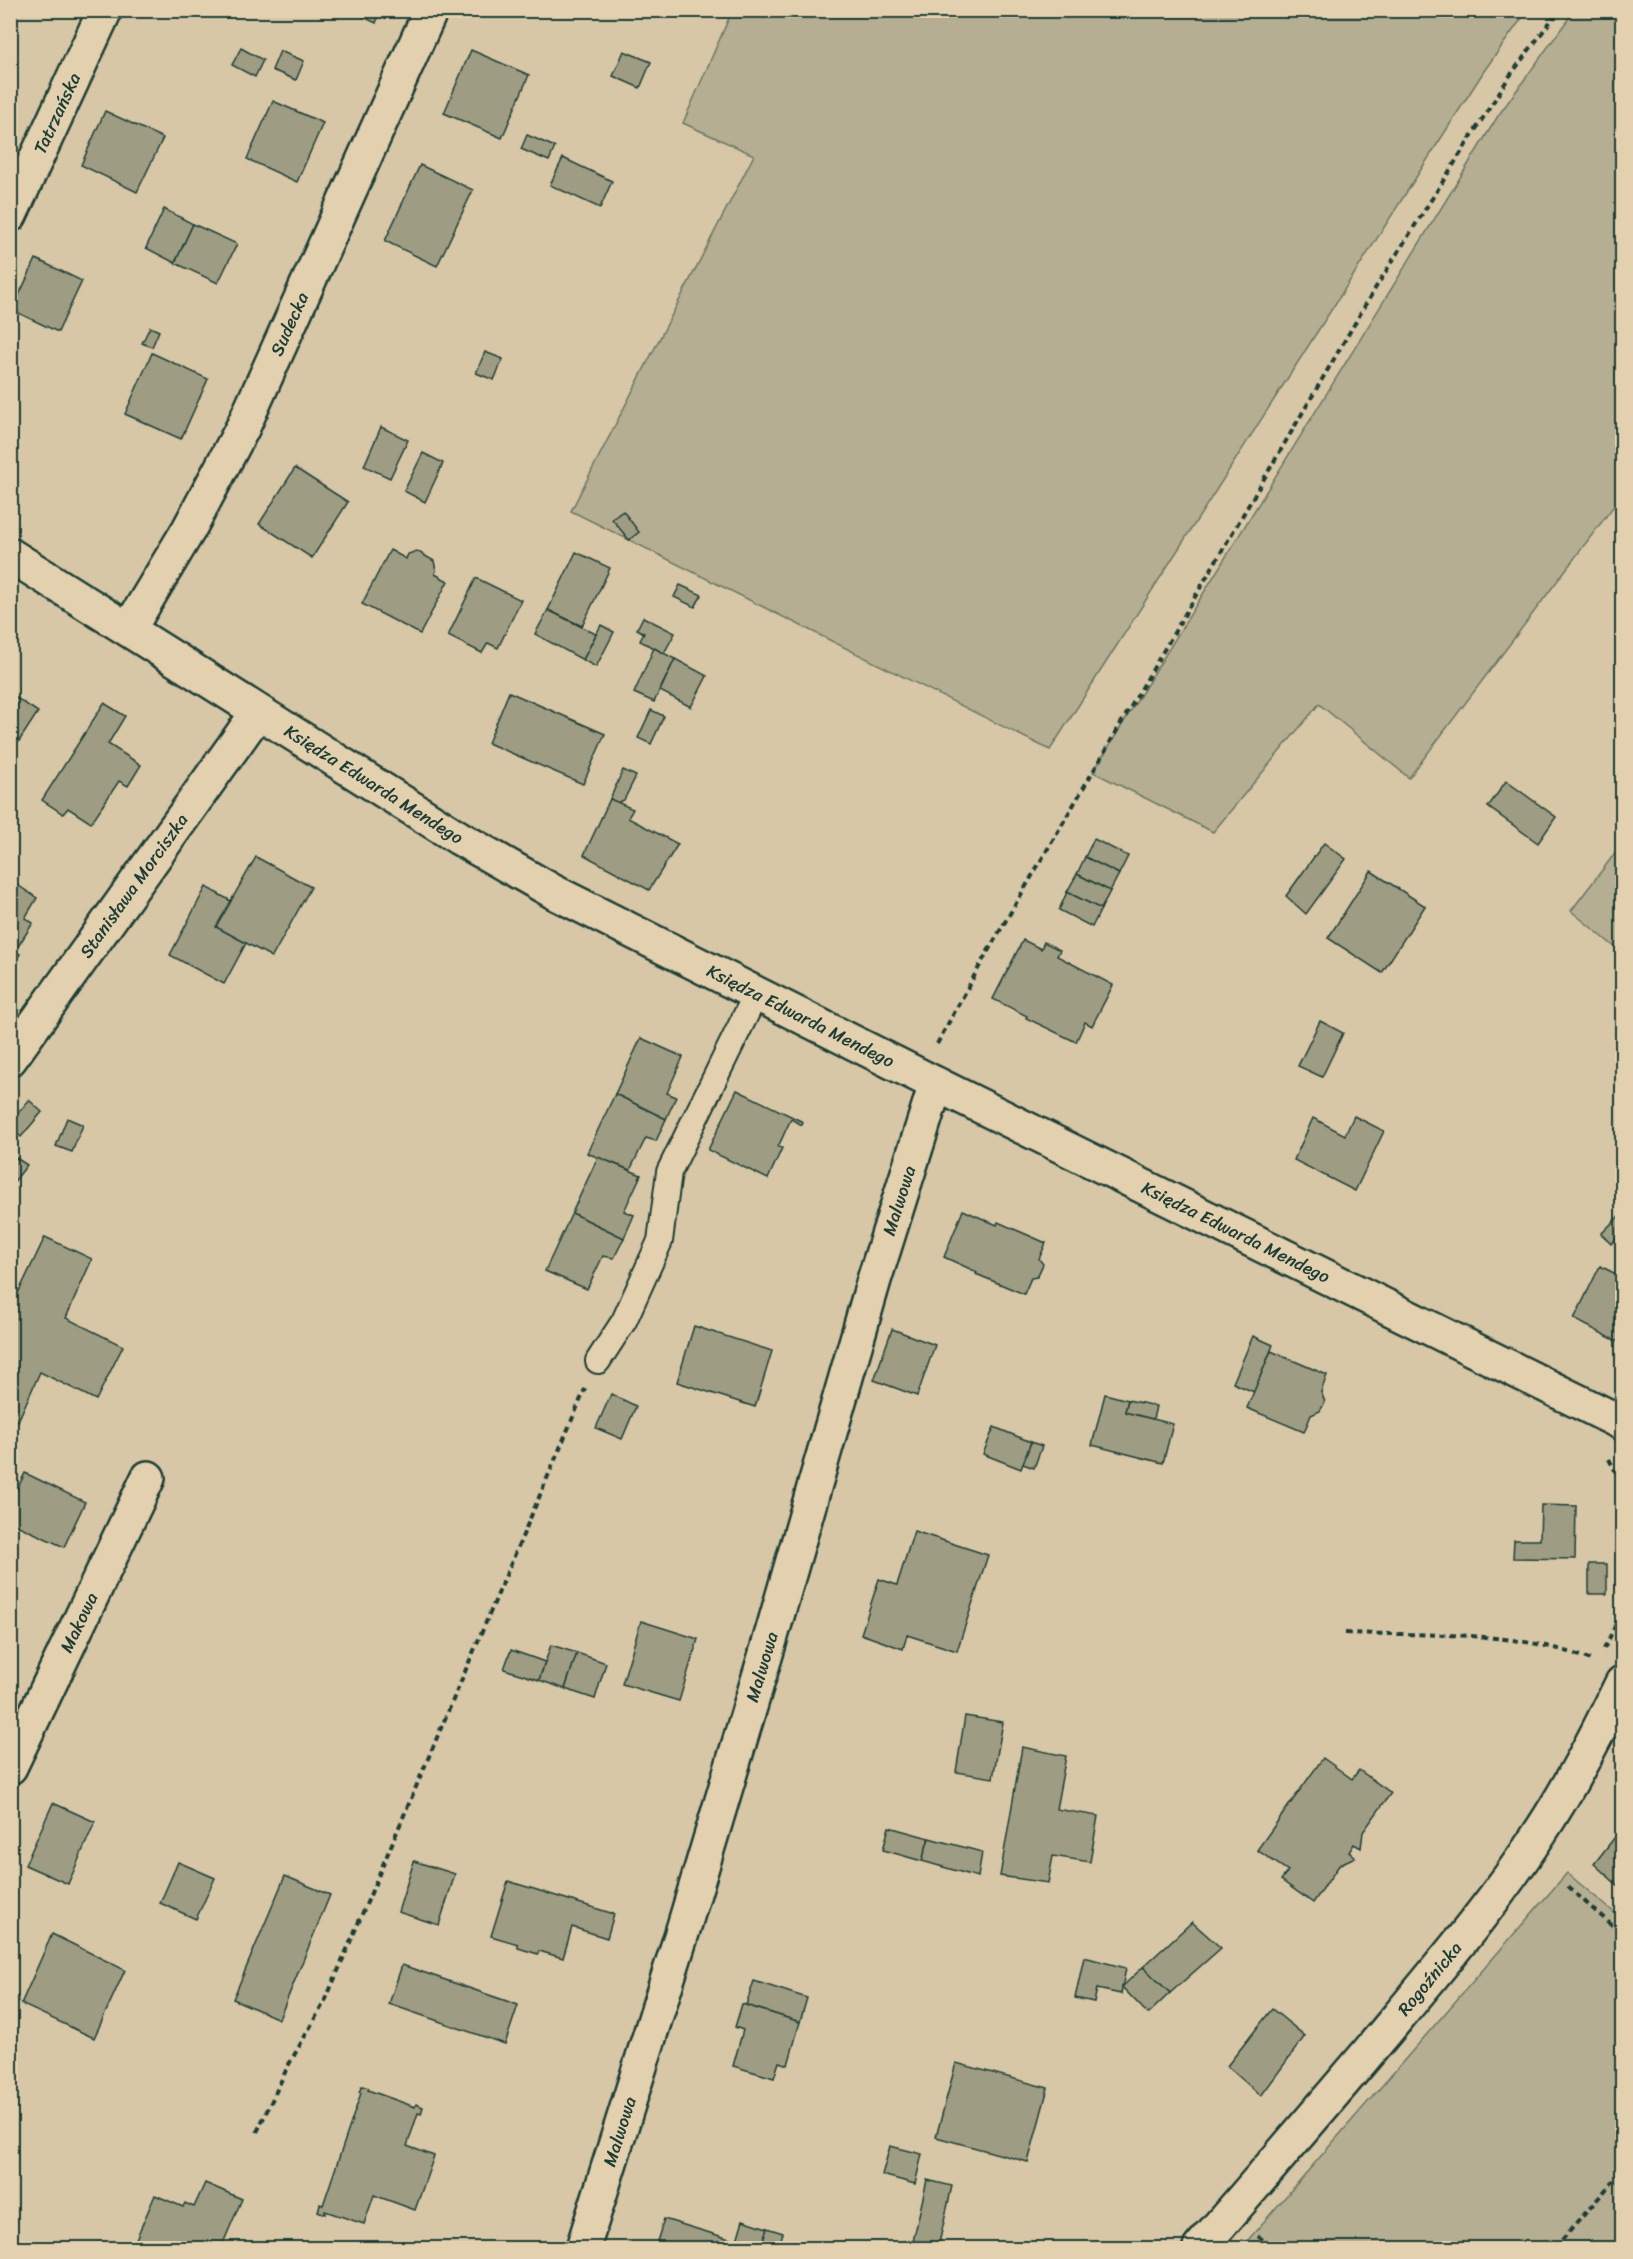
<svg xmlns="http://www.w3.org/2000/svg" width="1633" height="2259" viewBox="0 0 1633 2259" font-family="Sriracha,sans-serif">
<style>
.green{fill:#b5ae92;stroke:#6a7663;stroke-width:1.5}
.building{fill:#9e9d83;stroke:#1f3d34;stroke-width:1.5}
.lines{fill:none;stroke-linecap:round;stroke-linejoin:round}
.lane-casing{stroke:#1f3d34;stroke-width:28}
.street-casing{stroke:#1f3d34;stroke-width:38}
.secondary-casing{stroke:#1f3d34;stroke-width:38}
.path{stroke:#1f3d34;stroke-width:4;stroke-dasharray:6 4.5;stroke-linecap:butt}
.lane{stroke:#e3d0ae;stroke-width:24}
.street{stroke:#e3d0ae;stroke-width:33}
.secondary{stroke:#e3d0ae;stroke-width:33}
.labels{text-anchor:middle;stroke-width:5;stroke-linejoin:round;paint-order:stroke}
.street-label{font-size:18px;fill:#1f3d34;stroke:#e3d0ae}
</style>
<rect width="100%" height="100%" fill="#d7c7a7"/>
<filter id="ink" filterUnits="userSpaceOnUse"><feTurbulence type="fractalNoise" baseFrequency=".0167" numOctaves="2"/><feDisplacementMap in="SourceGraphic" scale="12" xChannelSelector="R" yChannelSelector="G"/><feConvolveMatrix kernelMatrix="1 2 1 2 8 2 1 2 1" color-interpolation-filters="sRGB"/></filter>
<g filter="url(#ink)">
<g class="green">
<polygon points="732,11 1527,11 1484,71 1050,750 571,511 754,155 683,123"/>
<polygon points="1574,11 1622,11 1622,495 1409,778 1319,704 1213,832 1093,772 1498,116"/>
<polygon points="1622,844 1622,953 1571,911"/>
<polygon points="1567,1873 1622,1919 1622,2248 1241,2248"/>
</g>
<g class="building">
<polygon points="349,10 381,10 376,23"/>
<polygon points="241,48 263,60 255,77 232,65"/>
<polygon points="471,50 529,75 502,138 444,113"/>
<polygon points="280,51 304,61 296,80 272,70"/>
<polygon points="624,51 651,62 640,88 613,76"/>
<polygon points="273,101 323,123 297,182 247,159"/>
<polygon points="105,111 163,138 137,192 81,165"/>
<polygon points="527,135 555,147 549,161 521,149"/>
<polygon points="563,158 612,181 600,208 550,185"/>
<polygon points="420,165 473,190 437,266 385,241"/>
<polygon points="164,209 193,224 175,263 146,248"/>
<polygon points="193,224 237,244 218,283 175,263"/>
<polygon points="36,259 82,281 58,332 12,310"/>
<polygon points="150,327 159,331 152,347 142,343"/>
<polygon points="485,352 503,359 494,380 476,373"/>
<polygon points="152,353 208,379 181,439 125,414"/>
<polygon points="381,427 408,440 390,478 364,466"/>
<polygon points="423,453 443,463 425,502 404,491"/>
<polygon points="295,468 348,502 312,558 259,524"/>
<polygon points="623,511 639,532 629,540 612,519"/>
<polygon points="390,550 406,559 408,554 417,551 434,561 436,570 435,574 448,581 420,634 362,604"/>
<polygon points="576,552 610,568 582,626 548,610"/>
<polygon points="476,578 521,600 498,648 488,643 482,653 448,636"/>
<polygon points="680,585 702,595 695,607 674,597"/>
<polygon points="548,610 596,634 583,660 535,634"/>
<polygon points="643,617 675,633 664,653 640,641 644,633 637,629"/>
<polygon points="601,625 614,632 596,667 583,660"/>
<polygon points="654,648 675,659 654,702 634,693"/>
<polygon points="675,659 707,676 691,707 660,691"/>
<polygon points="509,692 605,734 583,784 488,743"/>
<polygon points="10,694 38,712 10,755"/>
<polygon points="104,703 125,716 108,744 141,765 128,786 119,781 91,823 68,808 63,814 42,800"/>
<polygon points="651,710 664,716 651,744 638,738"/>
<polygon points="623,770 636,776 624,800 617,803 610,799"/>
<polygon points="1506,781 1556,817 1538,843 1488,807"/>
<polygon points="610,799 633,809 628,818 678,844 649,890 584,855"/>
<polygon points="1094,839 1128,856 1119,874 1085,857"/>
<polygon points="1324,843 1346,859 1306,914 1286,896"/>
<polygon points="256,857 311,887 272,957 216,927"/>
<polygon points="1085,857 1119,874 1110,891 1077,874"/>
<polygon points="1371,871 1425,906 1382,973 1328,938"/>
<polygon points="1077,874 1110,891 1101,909 1067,892"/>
<polygon points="10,880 37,898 25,918 33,923 15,951 20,954 10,969"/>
<polygon points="206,887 231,901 216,927 246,943 224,984 170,955"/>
<polygon points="1067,892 1101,909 1092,927 1059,910"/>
<polygon points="1023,940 1041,949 1044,942 1060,950 1057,956 1113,985 1092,1026 1085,1022 1076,1042 1026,1018 1027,1016 993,999"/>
<polygon points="1320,1021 1343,1033 1322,1077 1298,1066"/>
<polygon points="641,1038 683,1057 667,1093 676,1097 666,1119 615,1094"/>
<polygon points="737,1090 803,1122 802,1125 791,1119 778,1147 782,1148 768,1179 708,1150"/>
<polygon points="615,1094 666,1119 656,1141 646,1138 630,1170 587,1153"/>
<polygon points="29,1100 42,1112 21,1137 10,1127 10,1123"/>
<polygon points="1354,1116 1384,1131 1355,1191 1294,1160 1313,1118 1345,1135"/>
<polygon points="67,1118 83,1125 72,1152 56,1146"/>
<polygon points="10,1154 27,1165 10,1187"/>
<polygon points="598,1157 641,1175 624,1211 634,1215 624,1238 572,1213"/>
<polygon points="963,1210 997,1225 998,1222 1046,1243 1039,1259 1043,1264 1037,1277 1031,1278 1024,1294 976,1274 977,1272 944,1257"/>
<polygon points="572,1213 624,1238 614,1258 603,1256 587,1289 545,1271"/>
<polygon points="1622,1213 1622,1233 1611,1244 1601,1234"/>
<polygon points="45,1237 92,1259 66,1318 123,1346 96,1400 40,1372 18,1421 10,1418 10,1310"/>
<polygon points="1600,1266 1622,1277 1622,1344 1574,1319"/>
<polygon points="694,1326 772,1351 755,1407 677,1382"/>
<polygon points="892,1329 935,1345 917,1396 874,1380"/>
<polygon points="1253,1336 1273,1345 1254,1392 1233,1383"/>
<polygon points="1271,1351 1327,1375 1321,1392 1325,1402 1320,1411 1311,1415 1304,1432 1247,1408"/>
<polygon points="611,1394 636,1406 622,1439 596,1428"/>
<polygon points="1105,1394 1128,1400 1125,1412 1173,1424 1163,1463 1092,1445"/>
<polygon points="1128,1400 1156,1406 1153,1419 1125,1412"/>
<polygon points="994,1427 1031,1442 1021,1469 983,1454"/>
<polygon points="1031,1442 1042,1446 1034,1468 1023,1464"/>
<polygon points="25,1473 85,1502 64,1547 10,1522 10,1504"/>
<polygon points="1541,1505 1576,1506 1575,1559 1513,1558 1514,1540 1540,1540"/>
<polygon points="914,1531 988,1555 957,1651 907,1635 903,1649 861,1634 879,1579 897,1585"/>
<rect x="1589" y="1564" width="18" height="30"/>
<polygon points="641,1621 698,1639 679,1701 622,1684"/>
<polygon points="551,1645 577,1653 565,1689 539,1680"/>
<polygon points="511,1650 545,1662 539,1680 504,1669"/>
<polygon points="577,1653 606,1663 595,1699 565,1689"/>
<polygon points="965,1716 1003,1722 993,1778 956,1772"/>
<polygon points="1022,1747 1066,1756 1056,1809 1098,1816 1090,1862 1053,1856 1048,1883 1000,1876"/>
<polygon points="1323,1758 1352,1779 1359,1770 1391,1793 1363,1832 1361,1848 1354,1844 1349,1852 1355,1857 1340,1864 1313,1903 1281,1880 1288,1871 1257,1850"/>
<polygon points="53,1803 95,1822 68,1884 25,1865"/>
<polygon points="889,1827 929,1838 922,1861 883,1850"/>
<polygon points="1622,1828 1622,1889 1594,1864"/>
<polygon points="929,1838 982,1852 978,1877 922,1861"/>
<polygon points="414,1861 455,1874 439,1925 398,1912"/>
<polygon points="178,1862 215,1878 196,1919 160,1903"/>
<polygon points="285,1876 330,1895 279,2019 233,1999"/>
<polygon points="508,1881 614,1914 607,1938 572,1927 563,1958 539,1951 538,1954 518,1948 518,1944 491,1936"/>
<polygon points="1192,1922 1221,1948 1170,1993 1143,1967"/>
<polygon points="52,1934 125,1970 94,2038 21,2004"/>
<polygon points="1084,1957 1126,1968 1121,1994 1097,1989 1094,2002 1075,1998"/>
<polygon points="402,1965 518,2005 505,2044 389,2004"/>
<polygon points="1143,1967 1170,1993 1148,2014 1122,1987"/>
<polygon points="754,1981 807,1998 800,2022 746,2005"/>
<polygon points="742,2004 800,2022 788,2065 779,2062 774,2078 733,2066 743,2030 735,2027"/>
<polygon points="1272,2009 1305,2036 1261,2096 1227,2066"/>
<polygon points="956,2063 1048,2088 1028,2162 936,2137"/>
<polygon points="362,2086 369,2088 368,2090 415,2107 416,2104 423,2107 421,2114 418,2113 407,2146 434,2156 415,2210 374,2195 364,2224 325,2211 325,2214 318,2211 320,2204 323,2205 361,2093 359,2092"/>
<polygon points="890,2146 922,2154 915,2184 882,2175"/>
<polygon points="927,2180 952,2186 938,2248 912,2246"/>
<polygon points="205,2183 242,2199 221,2248 138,2248 133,2246 155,2195 183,2207 185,2203 194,2207"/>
<polygon points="664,2219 730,2239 727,2248 655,2248"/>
<polygon points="743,2220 767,2228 761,2248 735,2247"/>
<polygon points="767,2228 783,2233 778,2248 761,2248"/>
</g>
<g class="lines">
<g class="lane-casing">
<polyline id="lane" points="598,1361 624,1321 660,1241 669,1172 756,994"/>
</g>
<g class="street-casing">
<g id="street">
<path id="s1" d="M10,215l95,-205"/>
<path id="s2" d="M10,555l449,283 95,54 382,192 686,339"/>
<path id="s3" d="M129,629l60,-100 54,-102 188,-417"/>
<path id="s4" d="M10,1059l248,-347"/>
<path id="s5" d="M10,1767l138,-289"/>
<path id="s6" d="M583,2248l99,-315 86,-286 106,-367 62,-196"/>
</g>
</g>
<g class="secondary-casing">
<g id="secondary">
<path id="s7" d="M1200,2248c66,-76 133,-153 198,-231 49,-59 99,-118 141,-183 32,-48 58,-99 83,-151"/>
</g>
</g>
<g class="path">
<polyline points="937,1044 984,958 1376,287 1509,77 1559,10"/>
<polyline points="1609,1459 1622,1484"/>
<path d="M1345,1633c80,3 174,-4 248,28"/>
<polyline points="1604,1649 1622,1612"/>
<polyline points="1568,1887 1622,1934"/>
<polyline points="257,2132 288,2066 326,1999 585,1389"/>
<polyline points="1258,2236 1273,2248"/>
<polyline points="1555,2248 1622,2171"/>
</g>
<use href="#lane" class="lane"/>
<use href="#street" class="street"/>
<use href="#secondary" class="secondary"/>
</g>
</g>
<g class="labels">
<g class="street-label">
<text dy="6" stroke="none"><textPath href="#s1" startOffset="112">Tatrzańska</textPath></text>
<text dy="6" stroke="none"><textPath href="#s3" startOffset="345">Sudecka</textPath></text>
<text dy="6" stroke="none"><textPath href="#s2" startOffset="430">Księdza Edwarda Mendego</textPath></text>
<text dy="6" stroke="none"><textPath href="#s4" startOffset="213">Stanisława Morciszka</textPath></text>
<text dy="6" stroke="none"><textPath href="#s2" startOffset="916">Księdza Edwarda Mendego</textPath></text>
<text dy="6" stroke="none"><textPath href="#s6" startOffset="1094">Malwowa</textPath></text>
<text dy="6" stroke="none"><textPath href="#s2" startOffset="1402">Księdza Edwarda Mendego</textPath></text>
<text dy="6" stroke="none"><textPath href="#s5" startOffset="160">Makowa</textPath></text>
<text dy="6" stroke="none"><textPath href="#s6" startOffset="608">Malwowa</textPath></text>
<text dy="6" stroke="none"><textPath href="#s7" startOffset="354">Rogoźnicka</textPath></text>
<text dy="6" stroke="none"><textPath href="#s6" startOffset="122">Malwowa</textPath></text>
</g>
</g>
<rect width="1633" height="2259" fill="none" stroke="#e3d0ae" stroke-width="36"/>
<rect x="18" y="18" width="1597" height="2223" fill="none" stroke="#1f3d34" stroke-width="2" filter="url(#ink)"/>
</svg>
